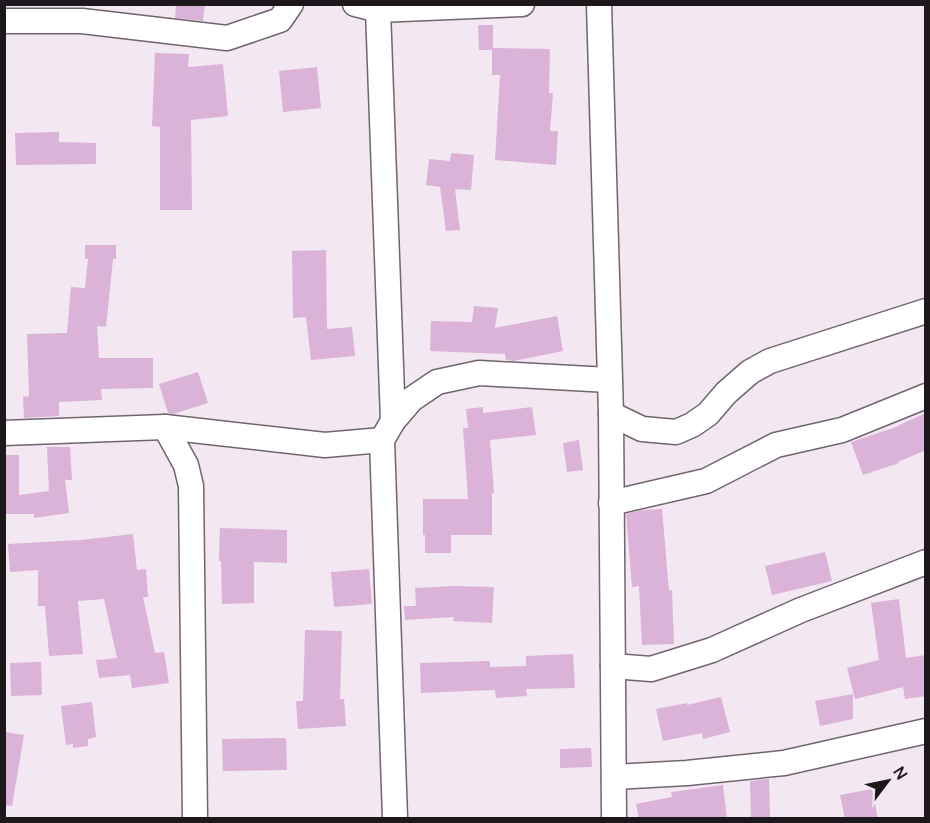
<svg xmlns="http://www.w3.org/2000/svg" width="930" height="823" viewBox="0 0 930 823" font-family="Manrope,sans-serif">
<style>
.building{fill:#dbb2d8}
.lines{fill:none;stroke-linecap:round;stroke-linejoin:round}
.minor-casing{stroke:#70656f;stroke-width:27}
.minor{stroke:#fff;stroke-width:24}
</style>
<rect width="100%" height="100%" fill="#f3e7f2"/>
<g class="building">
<polygon points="176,4 205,4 203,21 175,18"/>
<polygon points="478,25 493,25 493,48 550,49 549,93 553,93 550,131 558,131 556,165 495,160 500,75 492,75 492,50 479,50"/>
<polygon points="155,53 189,54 188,67 223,64 228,116 191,120 192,210 160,210 160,127 152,126"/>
<polygon points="317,67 321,108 283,112 279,71"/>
<polygon points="59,132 59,142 96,143 96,164 16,165 15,133"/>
<polygon points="451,153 474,155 471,190 455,189 460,230 446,231 440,187 426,185 429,159 450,161"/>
<polygon points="85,245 116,245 116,259 113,259 106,327 97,326 99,358 153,358 153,388 101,389 102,400 59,402 59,416 24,418 23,397 29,396 27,334 67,333 71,287 85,288 88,259 85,259"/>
<polygon points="326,250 327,329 352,327 355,356 311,360 306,317 293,318 292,251"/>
<polygon points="474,306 498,308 495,328 557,316 563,351 514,361 506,360 505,354 430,351 431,321 472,322"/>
<polygon points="198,372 208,403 173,414 168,413 159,384"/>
<polygon points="483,407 483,413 532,407 536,435 490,440 494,493 492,493 492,535 451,535 451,553 425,553 425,535 423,535 423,499 468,499 463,428 468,428 466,409"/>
<polygon points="926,413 926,450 898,462 899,463 863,475 851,442 899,426 899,425"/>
<polygon points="579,440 583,470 567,472 563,443"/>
<polygon points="47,447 70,447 72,480 65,480 69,513 34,518 34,514 4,514 4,455 19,455 19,495 49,491"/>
<polygon points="662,509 669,591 672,590 674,644 642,645 639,586 632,587 626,514 643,510"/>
<polygon points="220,528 287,530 287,563 254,562 254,603 222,604 221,561 219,561"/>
<polygon points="133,534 137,570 146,569 148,597 143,597 155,653 164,652 169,683 132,688 130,675 99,678 96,660 117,658 104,599 78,601 83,654 49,656 45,606 38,606 38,570 10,572 8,544 81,540"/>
<polygon points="825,552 832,581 772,595 765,566"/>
<polygon points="369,569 372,604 334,607 331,572"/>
<polygon points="453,586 494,587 492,623 453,621 454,617 405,620 404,606 416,606 415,588"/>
<polygon points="899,599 906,658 926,655 926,696 905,699 903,687 855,699 847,668 879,660 871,603"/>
<polygon points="305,630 342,631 340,699 344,699 346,726 298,729 296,701 303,701"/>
<polygon points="573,654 575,688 526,689 527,696 496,698 495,690 421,693 420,663 490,661 490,667 526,666 526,656"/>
<polygon points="41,662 42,695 11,696 10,663"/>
<polygon points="853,694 853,719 820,726 815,701"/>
<polygon points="721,697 730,732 703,739 702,733 663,741 656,709 687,703 687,705"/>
<polygon points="92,702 96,737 88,739 88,746 73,748 73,744 66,745 61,706"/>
<polygon points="4,732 24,735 12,806 4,805"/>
<polygon points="286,738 287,770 223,771 222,739"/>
<polygon points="591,748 592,767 560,768 560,749"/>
<polygon points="769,779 770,819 751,819 750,781"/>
<polygon points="723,785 727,819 639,819 636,804 672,797 671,792"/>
<polygon points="872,789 878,819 845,819 840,795"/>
</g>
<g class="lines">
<g class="minor-casing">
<g id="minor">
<polyline points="355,4 378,10 522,4"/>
<polyline points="599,4 611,414 614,818"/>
<polyline points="378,10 393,421"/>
<polyline points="4,21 82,21 227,38 280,20 291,4"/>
<polyline points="611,414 642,429 676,432 692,425 708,414 726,393 750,372 770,361 926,311"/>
<polyline points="165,427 186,465 191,486 195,818"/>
<polyline points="4,433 165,427 325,445 382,440 393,421 412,399 437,382 479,373 609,380"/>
<polyline points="382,440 395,818"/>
<polyline points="611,503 706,481 776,445 842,430 926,396"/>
<polyline points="613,666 651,669 712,650 801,610 926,562"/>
<polyline points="614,777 687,773 784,763 926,731"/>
</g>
</g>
<use href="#minor" class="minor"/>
</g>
<rect width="930" height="823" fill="none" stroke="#1c181c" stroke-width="12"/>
<g transform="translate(888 781) rotate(58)" stroke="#f3e7f2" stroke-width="4.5" paint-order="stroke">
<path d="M0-4.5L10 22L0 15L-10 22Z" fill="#1c181c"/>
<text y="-9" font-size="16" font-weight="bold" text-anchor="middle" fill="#1c181c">N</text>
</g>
</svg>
